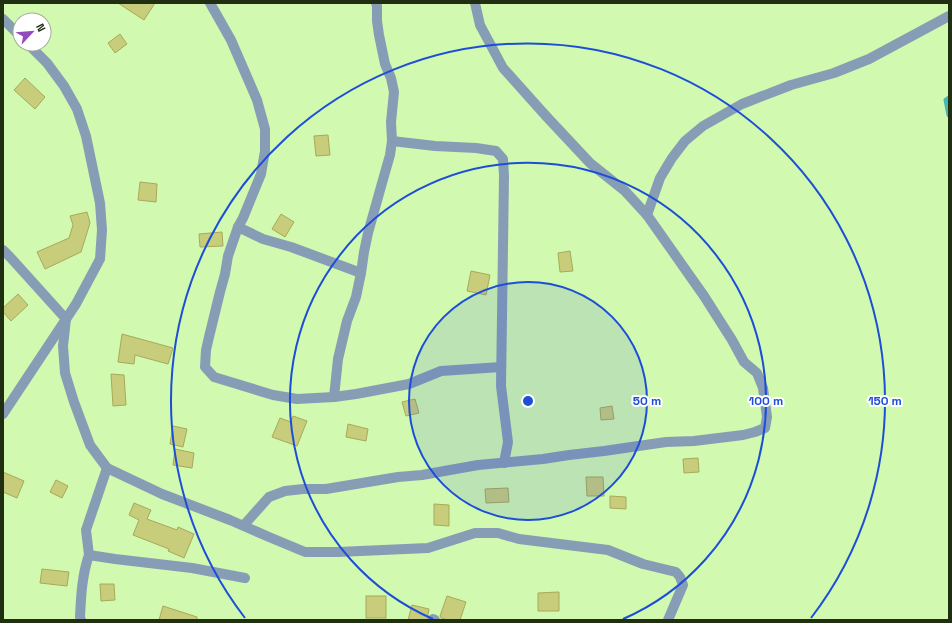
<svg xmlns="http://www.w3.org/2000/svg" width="952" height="623" viewBox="0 0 952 623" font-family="'Space Grotesk',sans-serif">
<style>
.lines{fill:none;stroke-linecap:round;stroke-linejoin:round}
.stream{stroke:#48b7b3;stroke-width:5}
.building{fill:#c8cd7b;stroke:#a6aa59}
.street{stroke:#879db6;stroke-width:10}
.ring{fill:none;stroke:#1d4ed8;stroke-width:2}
.centre{fill:#1d4ed8;stroke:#fff;stroke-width:2}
.ring-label{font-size:12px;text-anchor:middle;font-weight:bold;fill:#1d4ed8;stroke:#fff;stroke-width:4;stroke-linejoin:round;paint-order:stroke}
</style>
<rect width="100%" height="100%" fill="#d1f9af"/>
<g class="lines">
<polyline class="stream" points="949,98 946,100 949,115"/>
</g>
<g class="building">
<polygon points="118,3 155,3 144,20"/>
<polygon points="120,34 127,44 115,53 108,43"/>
<polygon points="25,78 45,97 35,109 14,90"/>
<polygon points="328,135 330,155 316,156 314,136"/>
<polygon points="140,182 157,184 156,202 138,200"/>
<polygon points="87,212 90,223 81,252 45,269 37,252 69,238 73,225 70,216"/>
<polygon points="281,214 294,222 285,237 272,229"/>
<polygon points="222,232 223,246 200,247 199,234"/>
<polygon points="570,251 573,271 560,272 558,253"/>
<polygon points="471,271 490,275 486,295 467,291"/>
<polygon points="18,294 28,305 11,321 3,312 3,308"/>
<polygon points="122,334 173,348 168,364 135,355 134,364 118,362"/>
<polygon points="111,374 124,375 126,405 113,406"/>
<polygon points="415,399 419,413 406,416 402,402"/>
<polygon points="612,406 614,419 601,420 600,408"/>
<polygon points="293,416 307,421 297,446 272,437 280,418 291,422"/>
<polygon points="348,424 368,429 366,441 346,437"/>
<polygon points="173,426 187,429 183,447 170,444"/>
<polygon points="175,449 194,453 192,468 173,465"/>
<polygon points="698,458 699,472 684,473 683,459"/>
<polygon points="3,472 24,481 17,498 3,492"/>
<polygon points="586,477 603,477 604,496 587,496"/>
<polygon points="56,480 68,486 62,498 50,492"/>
<polygon points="508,488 509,502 486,503 485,489"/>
<polygon points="610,496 626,497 626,509 610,508"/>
<polygon points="134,503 151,510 147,519 177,530 178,527 194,534 184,558 168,551 169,549 133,535 139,520 129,515"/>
<polygon points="434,504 449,505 449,526 434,525"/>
<polygon points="42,569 69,572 67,586 40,583"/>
<polygon points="100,584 114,584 115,600 101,601"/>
<polygon points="559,592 559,611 538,611 538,593"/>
<rect x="366" y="596" width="20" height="22"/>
<polygon points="447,596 466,602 460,620 448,620 441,618 440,616"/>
<polygon points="412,605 429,609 427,620 408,620"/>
<polygon points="163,606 197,617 197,620 159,620"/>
</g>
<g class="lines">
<g class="street">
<polyline points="210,3 231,40 257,100 265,129 265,151 261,174 243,218 238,227 228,256 225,274 220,292 209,337 206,350 205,367 214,377 273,395 297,399 334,397 356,394 409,384 441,371 501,367"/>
<polyline points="3,19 20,36"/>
<polyline points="392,141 435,146 476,148 496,151 503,159 504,176 501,386 508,442 504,463"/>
<polyline points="647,215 660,178 672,158 685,141 703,126 742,104 791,85 834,73 869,59 949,16"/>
<polyline points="238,227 263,239 291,247 361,273"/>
<polyline points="3,250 10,257 66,319 63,346 65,373 74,402 90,445 107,468 162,494 230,520 269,537 305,552 338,552 428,548 475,533 498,533 519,539 608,550 643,564 676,572 680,577 683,585 668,620"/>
<polyline points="334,397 338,359 347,321 356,297 361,273 364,252 368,233 384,176 390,155 392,141 391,122 394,92 391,78 385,64 379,35 377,21 377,6 376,3"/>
<polyline points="3,414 76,304 100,259 102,230 100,203 86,136 77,109 64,86 47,63 28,44"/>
<polyline points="107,468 86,530 89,555 115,559 192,568 245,578"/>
<polyline points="244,525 269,497 285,491 303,489 326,489 398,477 422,475 478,465 543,459 569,455 604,451 666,442 694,441 743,435 755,432 765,428 767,417 763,388 757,373 744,362 732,340 704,296 647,215 625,191 590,163 546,116 503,68 480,25 475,3"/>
<polyline points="433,619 435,620"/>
<path d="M81,620l-1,-3c1,-21 2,-42 9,-62"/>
</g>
</g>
<circle cx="528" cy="401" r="119" fill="#1d4ed8" fill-opacity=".12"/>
<g class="ring">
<circle cx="528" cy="401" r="119"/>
<path d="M433 619A238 238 0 1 1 623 619"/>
<path d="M245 618A357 357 0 1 1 811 618"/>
</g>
<circle cx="528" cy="401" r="6" class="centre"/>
<g class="ring-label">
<text x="647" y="405">50 m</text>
<text x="766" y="405">100 m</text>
<text x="885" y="405">150 m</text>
</g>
<rect width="952" height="623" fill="none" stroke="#202f12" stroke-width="8"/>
<g transform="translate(32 32) rotate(64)"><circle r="19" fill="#ffffff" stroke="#a6aca0"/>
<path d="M0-3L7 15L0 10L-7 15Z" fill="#934abc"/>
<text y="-6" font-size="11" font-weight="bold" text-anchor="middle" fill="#202f12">N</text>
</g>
</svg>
